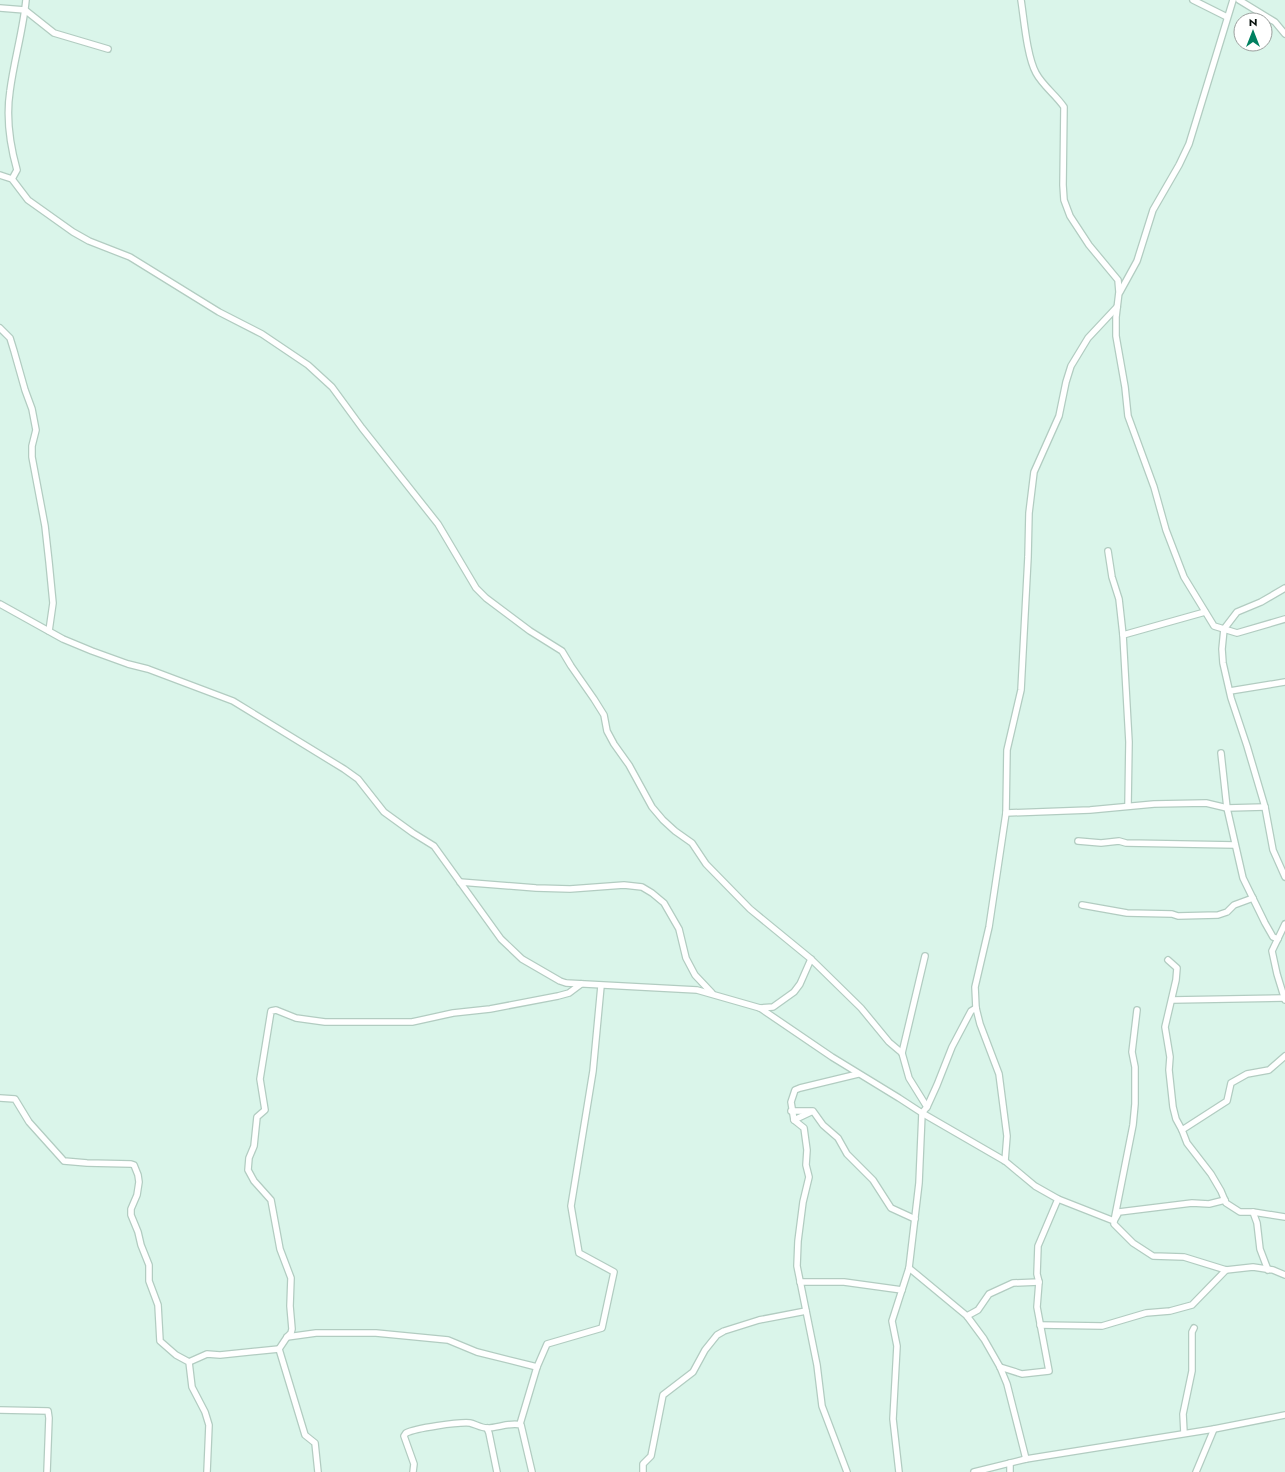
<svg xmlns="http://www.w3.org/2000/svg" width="1285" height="1472" viewBox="0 0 1285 1472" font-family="Jost,sans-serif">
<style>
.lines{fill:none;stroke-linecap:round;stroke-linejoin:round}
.street-casing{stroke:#b2ccc1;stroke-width:8}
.street{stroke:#fff;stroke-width:5.5}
</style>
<rect width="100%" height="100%" fill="#daf5ea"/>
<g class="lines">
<g class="street-casing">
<g id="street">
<path d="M1021,0c3,19 6,57 15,73 7,13 20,22 28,34l-1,78 1,15 6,16 19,29 29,35 1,12 -3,25v19l9,51 3,29 26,71 12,43 18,47 30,49 23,7 48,-14"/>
<polyline points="1193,0 1227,17"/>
<polyline points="1239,0 1275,22 1285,34"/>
<polyline points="0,8 25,10 54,33 108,49"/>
<polyline points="0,175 12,179 28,200 73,232 89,241 130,257 219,312 262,334 308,365 332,387 362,428 438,524 476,588 486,598 530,631 562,651 571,666 594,699 604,715 607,731 614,744 629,765 652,807 663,820 675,831 692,843 706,864 750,909 811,959 861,1008 889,1042 902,1053 909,1078 927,1107 922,1113 919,1183 909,1268 892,1321 897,1346 893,1419 899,1472"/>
<path d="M12,179l5,-9c-7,-25 -11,-53 -7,-79 4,-31 13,-60 16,-91"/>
<polyline points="1120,292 1137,261 1153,210 1179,165 1189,144 1233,0"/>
<polyline points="0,328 10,338 14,351 25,390 32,409 36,430 32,446 32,457 45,526 49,562 53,603 49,631"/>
<polyline points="1108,551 1112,577 1119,599 1123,635 1129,742 1128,806"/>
<polyline points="1285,588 1261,602 1237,612 1224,629 1222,649 1223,663 1231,698 1247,746 1265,807 1273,850 1285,877"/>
<polyline points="0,604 63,639 92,651 128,664 148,669 233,701 344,769 358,779 384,812 413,833 434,846 501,939 522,959 560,981 566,983 697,990 760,1008 832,1057 899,1098 922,1113 1005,1161 1035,1186 1058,1199 1114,1221 1114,1224 1133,1243 1153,1256 1184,1257 1226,1270 1253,1267 1273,1270 1285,1275"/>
<polyline points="1123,635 1205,612"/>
<polyline points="1230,691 1285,682"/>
<polyline points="1221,753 1227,808 1243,878 1265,923 1273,937 1278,939"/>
<polyline points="1006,813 1090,810 1154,804 1206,803 1227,808 1265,807"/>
<polyline points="1078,841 1101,843 1119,841 1126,843 1235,845"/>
<polyline points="460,882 536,888 570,889 624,885 642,887 652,893 664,903 679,929 686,958 695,975 712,993"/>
<polyline points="1082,905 1127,913 1172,914 1178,916 1218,915 1227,912 1234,905 1253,898"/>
<polyline points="1285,924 1272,951 1277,974 1285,1000"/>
<polyline points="1168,960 1177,968 1176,980 1165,1027 1170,1057 1169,1070 1173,1107 1176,1119 1182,1130"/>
<polyline points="1172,1000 1284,998"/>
<polyline points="760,1008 773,1007 794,992 800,984 811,959"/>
<polyline points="1137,1010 1132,1052 1135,1067 1135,1104 1133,1125 1114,1221 1119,1212 1192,1203 1209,1204 1225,1200"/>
<polyline points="902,1053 925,956"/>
<polyline points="1285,1056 1269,1070 1247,1074 1231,1083 1227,1101 1182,1130 1187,1143 1211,1174 1221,1191 1226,1203 1240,1212 1253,1212 1285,1217"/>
<polyline points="0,1098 15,1099 29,1122 64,1161 87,1163 131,1164 134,1165 138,1175 139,1182 137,1195 131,1209 131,1215 138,1232 141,1245 149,1265 149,1281 158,1305 160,1341 176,1355 189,1362 192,1387 205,1412 209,1425 207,1472"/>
<polyline points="927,1107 937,1085 952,1047 971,1011 976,1008"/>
<polyline points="791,1111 813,1111 823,1125 838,1138 847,1154 873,1180 891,1208 915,1219"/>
<polyline points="794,1120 811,1112"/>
<polyline points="1005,1161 1007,1136 999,1074 980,1024 976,1008 975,987 989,927 1006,813 1007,750 1021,690 1028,557 1029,513 1034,472 1059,416 1066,382 1071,366 1088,338 1117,307"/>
<polyline points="1253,1212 1257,1223 1260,1249 1268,1270"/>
<polyline points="909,1268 967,1316 984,1339 1000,1367 1007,1384 1026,1459"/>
<polyline points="800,1282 844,1282 902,1290"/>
<polyline points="967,1316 978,1310 989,1294 1013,1283 1039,1282 1037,1274 1038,1246 1058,1199"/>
<polyline points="1040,1325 1102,1326 1146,1313 1170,1311 1192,1305 1226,1270"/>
<polyline points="287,1337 316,1333 376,1333 448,1340 477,1352 537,1367"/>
<polyline points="189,1362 207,1354 220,1355 279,1349"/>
<polyline points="1000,1367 1022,1374 1049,1371 1037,1307 1039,1282"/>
<polyline points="0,1410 48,1411 49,1418 47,1472"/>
<polyline points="520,1424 537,1367 547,1344 602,1328 614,1272 579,1253 571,1206 593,1071 601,986"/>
<polyline points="487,1428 489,1433 497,1472"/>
<polyline points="1184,1433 1183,1414 1192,1371 1192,1332 1194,1328"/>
<polyline points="1010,1463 1010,1472"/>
<polyline points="318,1472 315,1443 305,1435 279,1349 287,1337 291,1333 292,1329 290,1306 291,1278 280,1249 271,1200 254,1181 248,1170 249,1158 254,1146 257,1117 265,1110 260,1079 271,1011 276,1010 296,1018 325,1022 412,1022 453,1013 490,1009 558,996 569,993 581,984"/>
<path d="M413,1472l1,-8 -10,-28 2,-3c10,-5 52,-11 64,-10 5,1 11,5 17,5 11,0 23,-6 34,-3l11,47"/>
<polyline points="643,1472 643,1464 651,1456 663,1395 693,1372 705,1350 717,1335 724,1331 759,1320 806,1311"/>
<polyline points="847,1472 822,1406 817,1365 797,1266 798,1241 803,1202 809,1177 806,1165 807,1150 804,1128 794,1120 791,1102 795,1090 800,1088 858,1074"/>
<polyline points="974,1472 1026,1459 1214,1429 1285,1415"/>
<polyline points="1196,1472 1214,1429"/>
</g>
</g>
<use href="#street" class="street"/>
</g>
<g transform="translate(1253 32)"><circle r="19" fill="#ffffff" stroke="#9ca09e"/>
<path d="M0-3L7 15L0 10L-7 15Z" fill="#008060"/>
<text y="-6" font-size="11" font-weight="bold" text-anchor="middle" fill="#08110d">N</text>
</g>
</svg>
